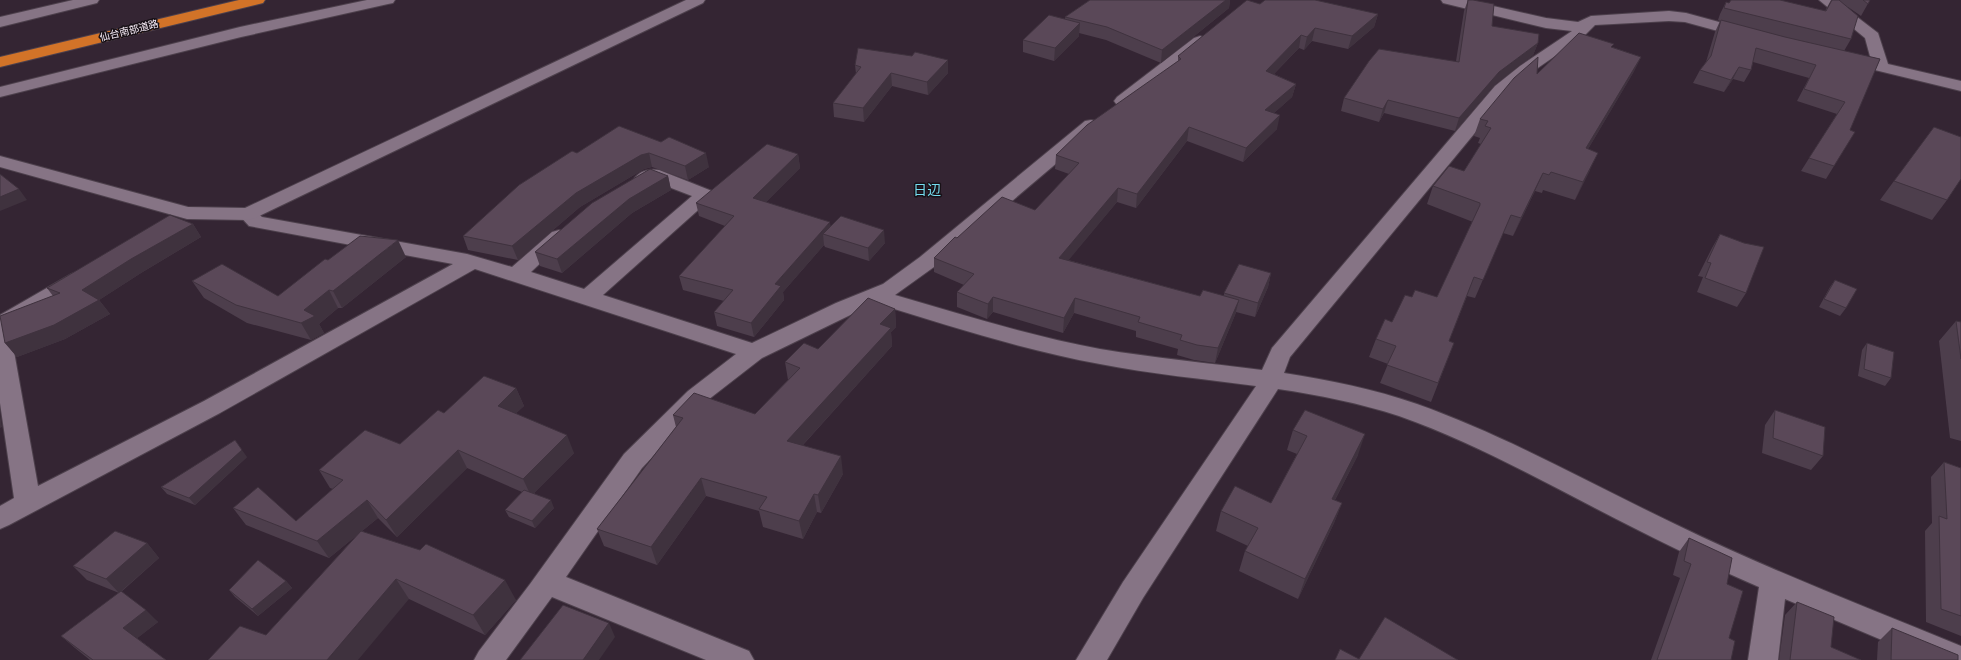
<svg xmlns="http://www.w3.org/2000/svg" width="1961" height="660" viewBox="0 0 1961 660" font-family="'Noto Serif','Noto Sans JP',serif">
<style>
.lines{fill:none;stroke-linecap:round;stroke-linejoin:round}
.minor-casing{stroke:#4d404c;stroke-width:2}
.tertiary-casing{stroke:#4d404c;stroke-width:2}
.motorway-casing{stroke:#4d404c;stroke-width:2}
.minor{fill:#867485;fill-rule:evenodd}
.tertiary{fill:#867485;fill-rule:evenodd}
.motorway{fill:#d27328;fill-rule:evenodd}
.wall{fill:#4d3e4c}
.shaded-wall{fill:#3f323e}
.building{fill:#5a4858;stroke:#3f323e}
.labels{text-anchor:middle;stroke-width:3;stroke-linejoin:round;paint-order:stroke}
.far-street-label{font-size:10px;fill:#fbf0fa;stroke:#181117}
.quarter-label{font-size:14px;fill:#75ddf0;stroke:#181117}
</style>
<rect width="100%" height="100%" fill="#342533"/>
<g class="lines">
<g class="minor-casing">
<g id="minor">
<polygon points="367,0 395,0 393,3 388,4 241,37 0,97 0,87 240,27"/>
<path d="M1441,0h26l79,18 32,4 13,-6 78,-5 17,2 66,18 3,3 -3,3 -5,2 -62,-17 -16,-1 -74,4 -11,11 -52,36 -25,22 -217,263 -6,16c45,7 90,16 133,31 90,32 174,80 260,121 93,45 189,82 284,121v14h-32l-144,-61 -7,61h-30l11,-73c-56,-24 -110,-51 -164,-79 -64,-33 -128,-68 -196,-92 -40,-13 -80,-21 -121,-27l-135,209 -36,62h-31l47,-78 133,-196c-52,-7 -105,-12 -156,-22 -76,-14 -151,-38 -225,-61l-113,55 -58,45 -62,65 -76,109 183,74 5,9h-48l-154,-63 -46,63h-32l5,-9 51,-67 94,-130 64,-63 48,-37 -261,-85 -255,144 -211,112 -9,4v-23l14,-8 -14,-95v-88l71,-41 7,-2 7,2 3,5 -3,5 -75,45 28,157 166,-85 249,-137 -204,-38 -11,-12 3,-4c10,-3 14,0 21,7l205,37 45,13 40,-35 7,-2 7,2 3,4 -38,36 53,17 108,-93 -39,-15 -11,5 -7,-2 -2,-4c6,-9 16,-12 26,-10l53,21 3,4 -112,100 149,48 84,-40 47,-19 37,-27 165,-136 6,-1 6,1 3,4 -3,4 -163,138 -39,28c68,20 136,41 205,54 54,9 108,14 162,21l10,-22 223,-262 25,-20 52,-35 -26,-3 -103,-25z"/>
<polygon points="1819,0 1835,0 1878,33 1888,64 1961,81 1961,91 1842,62 1840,59 1842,56 1848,54 1871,60 1865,38"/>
<polygon points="1200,36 1206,38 1208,41 1206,44 1129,105 1123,106 1117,105 1114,101 1117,97 1194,38"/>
</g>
</g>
<g class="tertiary-casing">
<g id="tertiary">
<polygon points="73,0 99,0 97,3 0,27 0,17"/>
<polygon points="686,0 705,0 703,3 255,218 248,220 187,219 0,167 0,156 188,207 245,208"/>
</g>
</g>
<g class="motorway-casing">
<polygon id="motorway" points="239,0 265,0 263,3 0,67 0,57"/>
</g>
<use href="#minor" class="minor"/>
<use href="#tertiary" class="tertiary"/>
<use href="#motorway" class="motorway"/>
</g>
<g class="wall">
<polygon points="1090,0 1230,0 1229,8 1161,63 1106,40 1079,33 1079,36 1054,61 1023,52 1023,40 1065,19 1065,17"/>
<polygon points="1468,0 1492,26 1538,43 1533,55 1494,85 1455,131 1384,113 1379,122 1341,111 1344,98 1456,61 1464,11"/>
<polygon points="1831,0 1870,0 1861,16 1848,7 1851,39 1844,51 1880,59 1834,166 1826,179 1801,171 1837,114 1797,101 1809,78 1753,62 1751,70 1744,82 1733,79 1724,92 1693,83 1700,70 1706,62 1715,32 1720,21 1718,20 1720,14 1726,2 1729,3 1825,11"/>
<polygon points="1260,4 1378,14 1374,27 1348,49 1312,41 1304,50 1299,48 1274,74 1296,84 1292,97 1274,113 1277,129 1243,162 1187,141 1136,208 1117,202 1068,260 1200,296 1224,296 1224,293 1271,273 1268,287 1255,317 1236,312 1235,315 1215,363 1194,360 1177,355 1178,349 1136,337 1136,331 1074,313 1063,333 993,312 987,319 957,307 957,292 964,285 934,272 934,258 957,238 1035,210 1069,174 1055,169 1056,155 1178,61 1178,56"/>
<polygon points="1612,47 1641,57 1633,73 1588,149 1590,170 1575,200 1543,190 1542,193 1535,191 1513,236 1503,233 1475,298 1467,296 1449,341 1454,343 1431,402 1380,383 1388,364 1369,357 1376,339 1392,322 1412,297 1437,297 1473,222 1427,204 1433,186 1464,171 1481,144 1478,143 1480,138 1474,136 1480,119 1537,74"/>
<polygon points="912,56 948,73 928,95 892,86 864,122 834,117 833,103 856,74 855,65"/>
<polygon points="619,126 709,167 688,180 652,167 644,169 580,207 518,260 468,250 463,236 577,153"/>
<polygon points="798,154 800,168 766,202 831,226 885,243 869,261 825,247 824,245 783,292 784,300 754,337 717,326 714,312 724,301 683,290 679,276 725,226 699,216 696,203"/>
<polygon points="668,176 671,190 632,213 562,273 540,266 535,252"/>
<polygon points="1894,181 1947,200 1932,220 1880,200"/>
<polygon points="193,224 201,237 141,273 99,300 110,314 65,339 17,357 5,343 53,296 47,288"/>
<polygon points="1720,234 1746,293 1737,307 1697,292 1703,277 1698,276 1712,248"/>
<polygon points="406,257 342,308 338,308 319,324 324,333 311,340 247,323 204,298 192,281 278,296 328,260"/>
<polygon points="1835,280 1846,308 1840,316 1819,307 1830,287"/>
<polygon points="895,309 896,327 891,332 892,346 803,445 843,474 821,513 817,512 803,539 763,527 759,511 706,496 657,565 604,546 597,529 676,427 673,415 755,414 788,380 785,362 818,349"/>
<polygon points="1956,321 1961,322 1961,441 1950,438 1939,341"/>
<polygon points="1867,343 1891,378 1885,386 1858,376 1862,350"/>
<polygon points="516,388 524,406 516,413 574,453 534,493 554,508 535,528 509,517 505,510 522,492 467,468 397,537 378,518 362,531 516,600 485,635 409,599 266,635 357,535 329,558 246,525 233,508 296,521 333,489 330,488 319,470 400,444 444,413"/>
<polygon points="1775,410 1823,456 1811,470 1762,453 1765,425"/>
<polygon points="1293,430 1358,455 1335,500 1342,503 1334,523 1298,599 1239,571 1245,551 1248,546 1216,531 1221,511 1271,503 1297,454 1287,450"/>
<polygon points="247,457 195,505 167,494 161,487"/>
<polygon points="1944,462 1961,468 1961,636 1926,622 1925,531 1932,523 1931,477"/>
<polygon points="1689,538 1727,584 1729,638 1731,660 1651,660 1680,578 1673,575 1679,552"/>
<polygon points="147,543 159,558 121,592 158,622 137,638 166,660 90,660 75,648 61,636 119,593 87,580 73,566"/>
<polygon points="286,581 292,588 258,616 235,597 229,590"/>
<polygon points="1797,602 1831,647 1861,660 1779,660 1785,615"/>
<polygon points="1892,628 1958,660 1877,660 1878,642"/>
</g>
<g class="shaded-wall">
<polygon points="1226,0 1230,0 1229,8 1161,63 1162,50"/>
<polygon points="1378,14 1374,27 1348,49 1352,36"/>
<polygon points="1080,23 1079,36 1054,61 1055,48"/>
<polygon points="1315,28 1312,41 1304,50 1307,37"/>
<polygon points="1301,35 1299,48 1263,85 1266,71"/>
<polygon points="1538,43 1533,55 1494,85 1455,131 1459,118 1499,72"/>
<polygon points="1641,57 1633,73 1578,166 1586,148"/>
<polygon points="948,60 948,73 928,95 927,82"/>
<polygon points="1739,67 1733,79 1724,92 1731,80"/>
<polygon points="891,73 892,86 864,122 863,108"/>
<polygon points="1296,84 1292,97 1262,124 1265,110"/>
<polygon points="1388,100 1384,113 1379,122 1383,109"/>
<polygon points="1280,115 1277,129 1243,162 1246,148"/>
<polygon points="1189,127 1187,141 1136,208 1137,194"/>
<polygon points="649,153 652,167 644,169 580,207 518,260 512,246 576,193 641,155"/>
<polygon points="706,153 709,167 688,180 685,166"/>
<polygon points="1598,153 1590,170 1575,200 1583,182"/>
<polygon points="798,154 800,168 756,212 753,198"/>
<polygon points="1543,173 1535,191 1513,236 1521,218"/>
<polygon points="668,176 671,190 632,213 562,273 557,259 629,199"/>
<polygon points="1118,188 1117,202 1058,273 1059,258"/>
<polygon points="19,189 27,200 0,211 0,197"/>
<polygon points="830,222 832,236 823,234 824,245 783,292 784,300 754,337 751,323 775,284"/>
<polygon points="193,224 201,237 141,273 96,302 99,300 110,314 65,339 17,357 5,343 82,290 131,259"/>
<polygon points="884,230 885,243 869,261 868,248"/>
<polygon points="398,240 406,257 342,308 333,291"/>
<polygon points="1271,273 1268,287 1255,317 1258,303"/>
<polygon points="329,290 338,308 319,324 324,333 311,340 301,323 304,310"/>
<polygon points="993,297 993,312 987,319 988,304"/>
<polygon points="1075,298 1074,313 1063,333 1064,318"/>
<polygon points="1239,300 1235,315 1215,363 1218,348"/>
<polygon points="895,309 896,327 891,332 892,346 790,459 787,441 880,324"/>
<polygon points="516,388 524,406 506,423 498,406"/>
<polygon points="0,413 2,427 0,428"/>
<polygon points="1365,434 1358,455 1325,519 1332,499"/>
<polygon points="567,435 574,453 531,496 523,479"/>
<polygon points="242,450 247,457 195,505 189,498"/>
<polygon points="458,450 467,468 397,537 386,520"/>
<polygon points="841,456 843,474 821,513 818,495"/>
<polygon points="701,478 706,496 657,565 651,547"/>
<polygon points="814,494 817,512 803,539 799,521"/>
<polygon points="367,500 378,518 329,558 317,541"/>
<polygon points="551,500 554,508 535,528 532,521"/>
<polygon points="1342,503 1334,523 1298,599 1305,579"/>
<polygon points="147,543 159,558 119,593 106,579"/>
<polygon points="396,579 409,599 358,660 327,660"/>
<polygon points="505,580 516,600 485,635 473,615"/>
<polygon points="286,581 292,588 258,616 252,609"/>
<polygon points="146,610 158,622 135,640 123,628"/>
<polygon points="609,623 615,637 599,660 583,660"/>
</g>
<g class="building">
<polygon points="1090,0 1226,0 1162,50 1107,27 1065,17"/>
<polygon points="1247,0 1260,4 1265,0 1315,0 1378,14 1352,36 1315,28 1307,37 1301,35 1266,71 1296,84 1265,110 1280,115 1246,148 1189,127 1137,194 1118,188 1059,258 1200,296 1203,290 1239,300 1218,348 1197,345 1180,340 1182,335 1138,322 1140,317 1075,298 1064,318 993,297 988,304 957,292 974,274 934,258 955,237 957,238 1002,197 1035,210 1079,163 1056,155 1087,125 1181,59 1178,56"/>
<polygon points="1468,0 1473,0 1494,4 1492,26 1539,34 1538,43 1499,72 1459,118 1388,100 1383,109 1344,98 1369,61 1379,49 1459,62"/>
<polygon points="1731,0 1780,0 1826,11 1832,0 1839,0 1858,16 1851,39 1724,8 1726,2 1729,3"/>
<polygon points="1863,0 1870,0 1868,4"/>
<polygon points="1049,15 1080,23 1055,48 1023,40"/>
<polygon points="1721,20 1785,37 1880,59 1850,130 1855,132 1834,166 1809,158 1845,102 1804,89 1816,65 1756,48 1751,70 1739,67 1731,80 1700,70 1711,56"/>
<polygon points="1579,33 1614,44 1611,47 1641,57 1586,148 1598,153 1583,182 1551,172 1549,175 1543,173 1521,218 1511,215 1483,280 1474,277 1449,341 1454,343 1438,383 1387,365 1396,346 1376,339 1385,319 1392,322 1405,295 1412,297 1415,290 1437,297 1480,205 1480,203 1433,186 1449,166 1464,171 1491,128 1485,126 1488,121 1480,119 1514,78 1538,57 1537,74"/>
<polygon points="858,48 912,56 915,52 948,60 927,82 891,73 863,108 833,103 861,67 855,65"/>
<polygon points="619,126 661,142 669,137 706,153 685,166 649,153 641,155 576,193 512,246 463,236 519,185 572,151 577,153"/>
<polygon points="1934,127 1961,137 1961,179 1947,200 1894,181"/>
<polygon points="767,144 798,154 753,198 830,222 775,284 781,286 751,323 714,312 733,290 679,276 734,216 696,203"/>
<polygon points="650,169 668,176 629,199 557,259 535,252 592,203"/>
<polygon points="0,174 19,189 0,197"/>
<polygon points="170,215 193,224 131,259 82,290 99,300 54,325 5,343 0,316 60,293 47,288"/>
<polygon points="841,216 884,230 868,248 823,234"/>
<polygon points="1720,234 1744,243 1764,247 1746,293 1705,278 1711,263 1707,262"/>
<polygon points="360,236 398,240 333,291 329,290 304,310 315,316 301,323 236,305 192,281 222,264 278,296 325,259 328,260"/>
<polygon points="1239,264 1271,273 1258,303 1224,293"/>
<polygon points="1835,280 1857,289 1846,308 1824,299"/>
<polygon points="868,298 895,309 880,324 891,328 787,441 841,456 818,495 814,494 799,521 759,509 767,497 701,478 651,547 597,529 683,418 673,415 694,393 755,414 800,368 785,362 804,343 818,349"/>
<polygon points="1956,321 1961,322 1961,359"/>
<polygon points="1867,343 1894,352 1891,378 1864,369"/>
<polygon points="484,376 516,388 498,406 567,435 523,479 458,450 386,520 367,500 317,541 233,508 258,487 296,521 343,480 319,470 365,430 400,444 438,410 444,413"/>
<polygon points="1305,410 1365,434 1332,499 1342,503 1305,579 1245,551 1258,528 1221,511 1235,486 1271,503 1307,436 1293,430"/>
<polygon points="1775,410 1825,427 1823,456 1773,438"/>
<polygon points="235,440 242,450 189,498 161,487"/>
<polygon points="1944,462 1961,468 1961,616 1941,609 1939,516 1947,519"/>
<polygon points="524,490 551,500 532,521 505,510"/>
<polygon points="115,531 147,543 106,579 73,566"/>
<polygon points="361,531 420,550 426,544 505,580 473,615 396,579 327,660 208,660 240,626 266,635"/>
<polygon points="1689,538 1732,558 1727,584 1743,591 1729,638 1735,641 1731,660 1657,660 1691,564 1684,561"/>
<polygon points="258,560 286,581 252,609 229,590"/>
<polygon points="121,591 146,610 123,628 166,660 93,660 61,636"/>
<polygon points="1797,602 1834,617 1831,647 1861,660 1790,660"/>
<polygon points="563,605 609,623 583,660 520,660"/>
<polygon points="1385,617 1458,660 1335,660 1340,649 1359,659"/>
<polygon points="1892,628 1958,655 1958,660 1891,660"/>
</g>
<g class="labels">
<g class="far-street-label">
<text transform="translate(129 30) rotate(-14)" y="4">仙台南部道路</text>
</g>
<g class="quarter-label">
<text x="927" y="195">日辺</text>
</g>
</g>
</svg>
